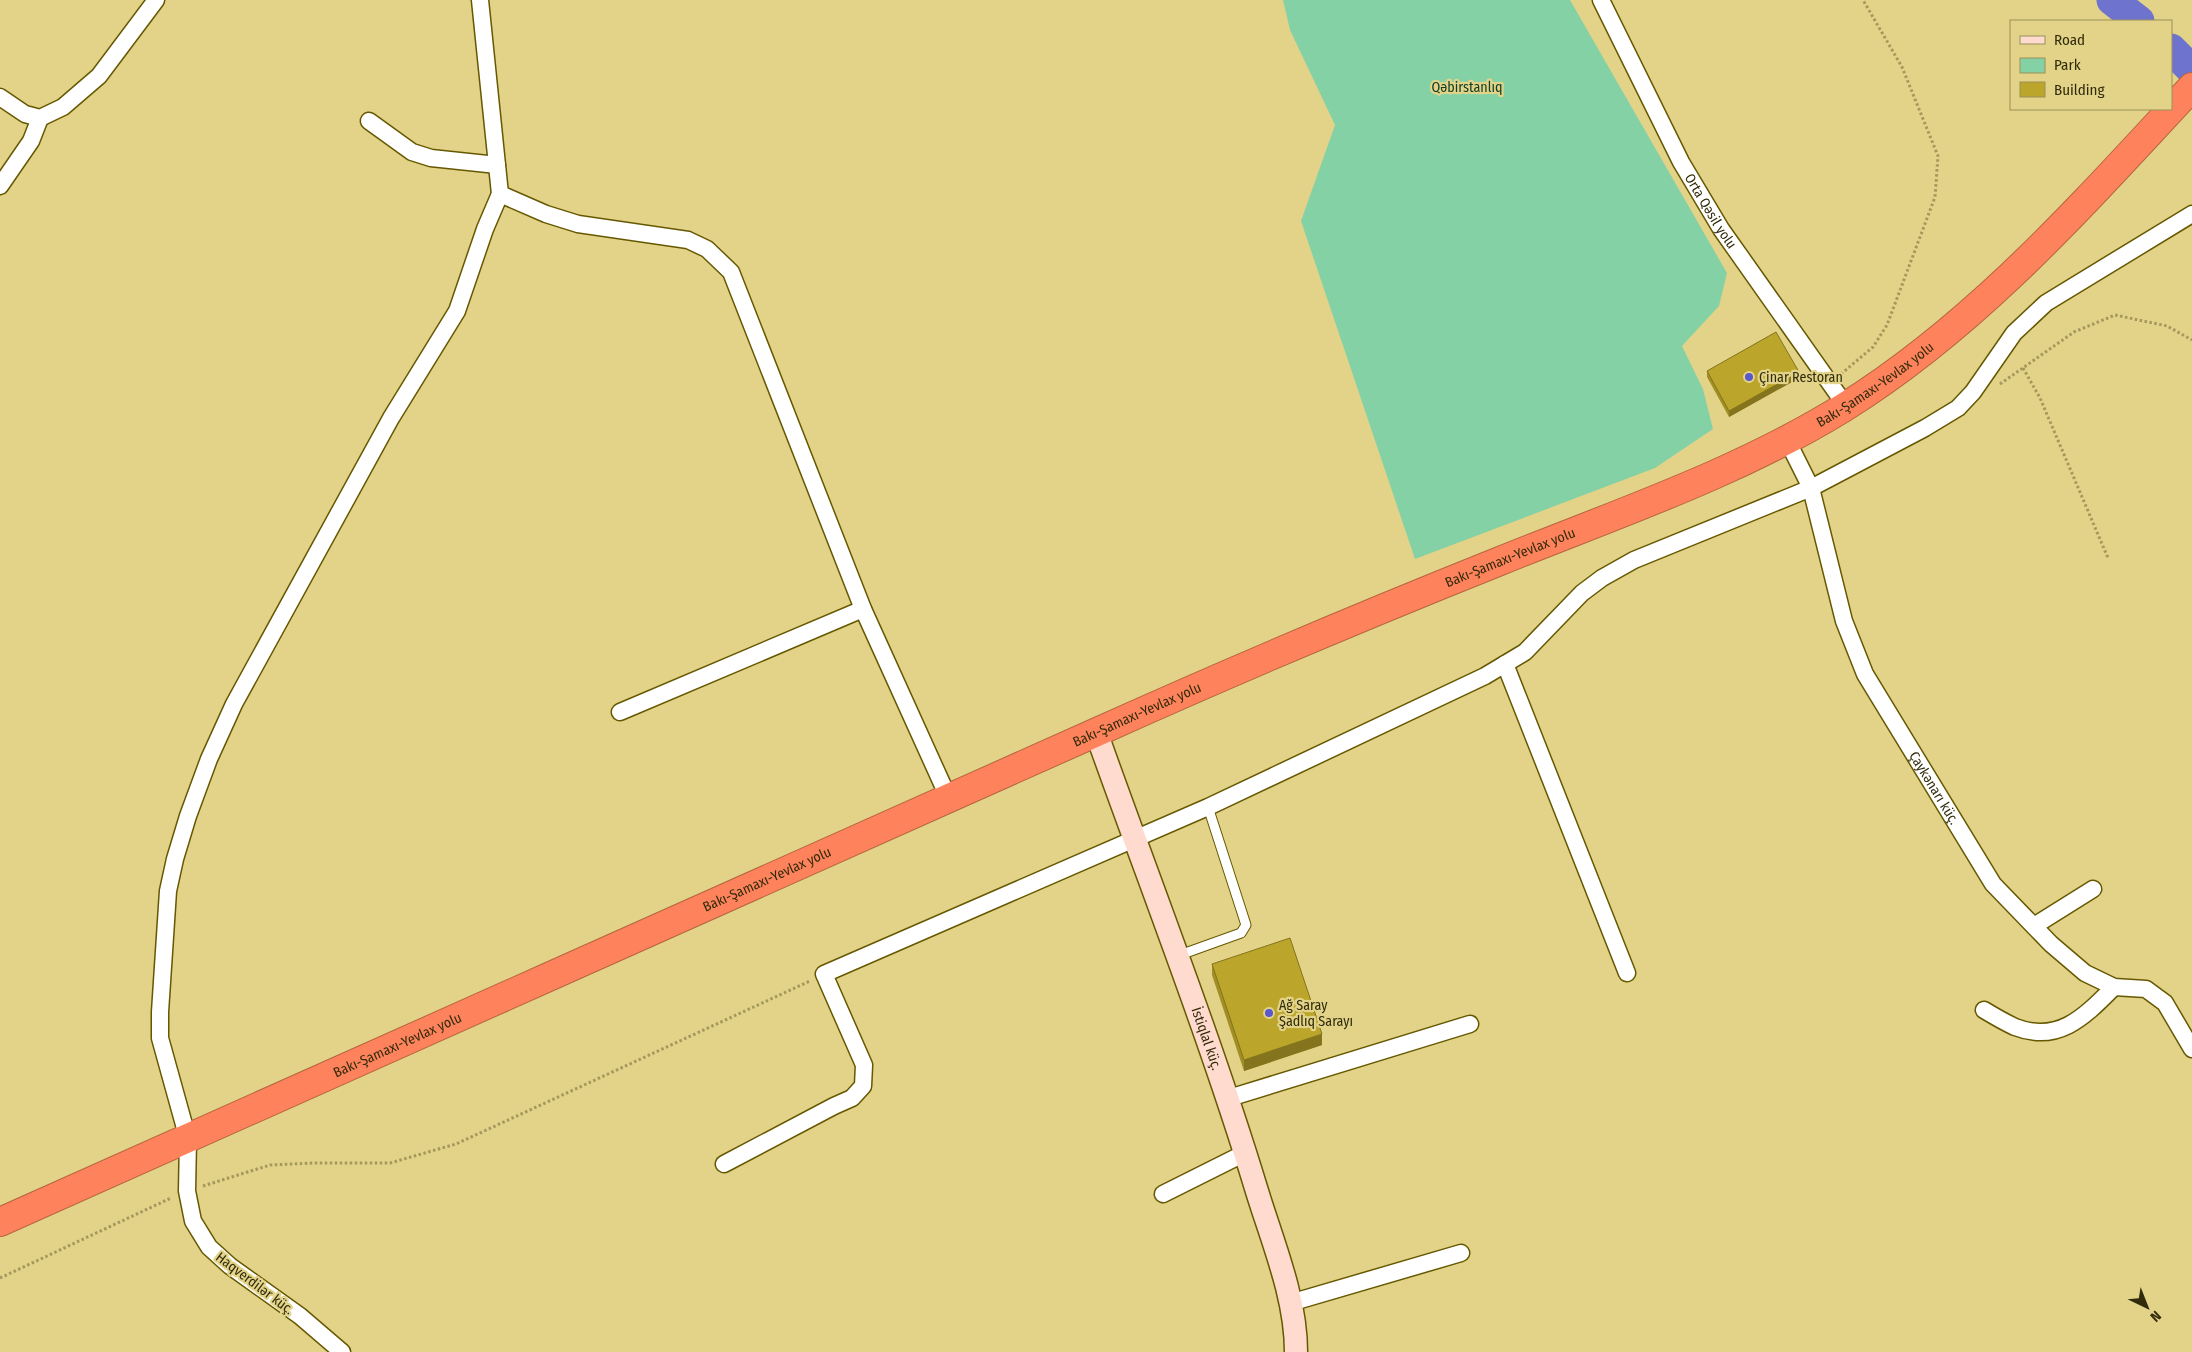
<svg xmlns="http://www.w3.org/2000/svg" width="2192" height="1352" viewBox="0 0 2192 1352" font-family="'Fira Sans Condensed',sans-serif">
<style>
.green{fill:#85d1a6}
.lines{fill:none;stroke-linecap:round;stroke-linejoin:round}
.river{stroke:#6e74ce;stroke-width:31}
.lane-casing{stroke:#665800;stroke-width:11}
.street-casing{stroke:#665800;stroke-width:19}
.secondary-casing{stroke:#665800;stroke-width:25}
.highway-casing{stroke:#b66440;stroke-width:30}
.path{stroke:#a4985c;stroke-width:3;stroke-dasharray:2.5 2.5;stroke-linecap:butt}
.lane{stroke:#fff;stroke-width:9}
.street{stroke:#fff;stroke-width:16}
.secondary{stroke:#ffdace;stroke-width:22}
.highway{stroke:#fe835c;stroke-width:28}
.wall{fill:#a18e24}
.shaded-wall{fill:#83741d}
.building{fill:#bba52a;stroke:#83741d}
.poi-dot{fill:#5858cf;stroke:#e2d388;stroke-width:2}
.labels{text-anchor:middle;stroke-width:4.5;stroke-linejoin:round;paint-order:stroke}
.park-label{font-size:14px;fill:#0f4028;stroke:#e2d388}
.street-label{font-size:14px;fill:#312b0b;stroke:#e2d388}
.poi-label{font-size:14px;fill:#312b0b;stroke:#e2d388;text-anchor:start}
</style>
<rect width="100%" height="100%" fill="#e2d388"/>
<polygon class="green" points="1283,0 1570,0 1727,273 1719,306 1682,346 1703,389 1713,429 1655,468 1415,559 1301,221 1335,125 1290,30"/>
<g class="lines">
<g class="river">
<polyline points="2112,0 2139,21"/>
<polyline points="2171,49 2192,70"/>
</g>
<g class="lane-casing">
<polyline id="lane" points="1177,956 1241,933 1246,925 1208,807"/>
</g>
<g class="street-casing">
<g id="street">
<polyline points="480,0 500,194 546,214 578,224 688,240 707,249 731,272 863,609 949,799"/>
<path id="s1" d="M1601,0l80,162 40,67 125,177"/>
<polyline points="0,97 25,114 40,118 63,107 99,76 156,0"/>
<polyline points="369,121 412,152 431,158 497,165"/>
<polyline points="0,186 31,141 40,118"/>
<path id="s2" d="M1787,440l24,48 33,133 21,53 128,210 58,60 34,29 29,14 32,2 19,14 27,46"/>
<polyline points="1505,664 1627,973"/>
<polyline points="620,712 863,609"/>
<polyline points="2034,926 2093,889"/>
<path d="M1984,1010c10,6 20,12 31,17 44,17 70,-11 99,-40"/>
<polyline points="1229,1098 1470,1024"/>
<polyline points="724,1164 834,1106 852,1098 863,1086 864,1065 824,974 1208,807 1485,676 1525,652 1582,593 1602,578 1634,560 1811,488 1925,428 1958,408 1973,392 2014,333 2046,303 2192,214"/>
<polyline points="1163,1194 1245,1153"/>
<polyline points="1290,1303 1461,1253"/>
<polyline points="342,1352 300,1316 230,1266 209,1247 193,1221 187,1191 188,1139 160,1038 160,1012 168,891 175,859 188,816 209,759 234,704 391,418 457,311 485,229 500,194"/>
</g>
</g>
<g class="secondary-casing">
<g id="secondary">
<path id="s3" d="M1096,732c54,152 113,302 160,456 16,53 40,108 40,164"/>
</g>
</g>
<g class="highway-casing">
<g id="highway">
<path id="s4" d="M0,1222c366,-162 731,-328 1097,-490 133,-60 268,-117 403,-171 116,-47 236,-87 343,-153 135,-84 241,-205 349,-321"/>
</g>
</g>
<g class="path">
<polyline points="2023,368 2040,398 2108,558"/>
<polyline points="1841,374 1873,347 1887,325 1935,197 1938,156 1902,67 1863,0"/>
<polyline points="2000,384 2074,332 2115,315 2167,326 2192,340"/>
<polyline points="203,1186 270,1165 314,1163 390,1163 456,1144 810,981"/>
<polyline points="0,1278 171,1198"/>
</g>
<use href="#lane" class="lane"/>
<use href="#street" class="street"/>
<use href="#secondary" class="secondary"/>
<use href="#highway" class="highway"/>
</g>
<g class="wall">
<polygon points="1707,371 1799,378 1729,417 1707,377"/>
<polygon points="1212,964 1322,1045 1244,1071 1212,975"/>
</g>
<g class="shaded-wall">
<polygon points="1799,372 1799,378 1729,417 1729,411"/>
<polygon points="1322,1034 1322,1045 1244,1071 1244,1060"/>
</g>
<g class="building">
<polygon points="1776,332 1799,372 1729,411 1707,371"/>
<polygon points="1290,938 1322,1034 1244,1060 1212,964"/>
</g>
<g class="poi-dot">
<circle cx="1749" cy="377" r="5"/>
<circle cx="1269" cy="1013" r="5"/>
</g>
<g class="labels">
<g class="park-label">
<text x="1467" y="92">Qəbirstanlıq</text>
</g>
<g class="street-label">
<text dy="5" stroke="none"><textPath href="#s1" startOffset="238">Orta Qəsil yolu</textPath></text>
<text dy="5" stroke="none"><textPath href="#s4" startOffset="2055">Bakı-Şamaxı-Yevlax yolu</textPath></text>
<text dy="5" stroke="none"><textPath href="#s4" startOffset="1650">Bakı-Şamaxı-Yevlax yolu</textPath></text>
<text dy="5" stroke="none"><textPath href="#s4" startOffset="1245">Bakı-Şamaxı-Yevlax yolu</textPath></text>
<text dy="5" stroke="none"><textPath href="#s2" startOffset="381">Çaykənarı küç.</textPath></text>
<text dy="5" stroke="none"><textPath href="#s4" startOffset="840">Bakı-Şamaxı-Yevlax yolu</textPath></text>
<text dy="5" stroke="none"><textPath href="#s3" startOffset="326">İstiqlal küç.</textPath></text>
<text dy="5" stroke="none"><textPath href="#s4" startOffset="435">Bakı-Şamaxı-Yevlax yolu</textPath></text>
<text transform="translate(255 1283) rotate(37)" y="5">Haqverdilər küç.</text>
</g>
<g class="poi-label">
<text x="1759" y="382">Çinar Restoran</text>
<text x="1279" y="1010">Ağ Saray<tspan x="1279" dy="16">Şadlıq Sarayı</tspan></text>
</g>
</g>
<rect x="2010" y="20" width="162" height="90" fill="#e2d388" stroke="#9b9056"/>
<rect x="2020" y="36" width="25" height="8" fill="#ffdace" stroke="#9b9056"/>
<text x="2054" y="45" font-size="15" fill="#312b0b">Road</text>
<rect x="2020" y="58" width="25" height="15" fill="#85d1a6" stroke="#9b9056"/>
<text x="2054" y="70" font-size="15" fill="#312b0b">Park</text>
<rect x="2020" y="82" width="25" height="15" fill="#bba52a" stroke="#9b9056"/>
<text x="2054" y="95" font-size="15" fill="#312b0b">Building</text>
<g transform="translate(2147 1307) rotate(137)" stroke="#e2d388" stroke-width="4" paint-order="stroke">
<path d="M0-4L9 19L0 12L-9 19Z" fill="#312b0b"/>
<text y="-8" font-size="14" font-weight="bold" text-anchor="middle" fill="#312b0b">N</text>
</g>
</svg>
